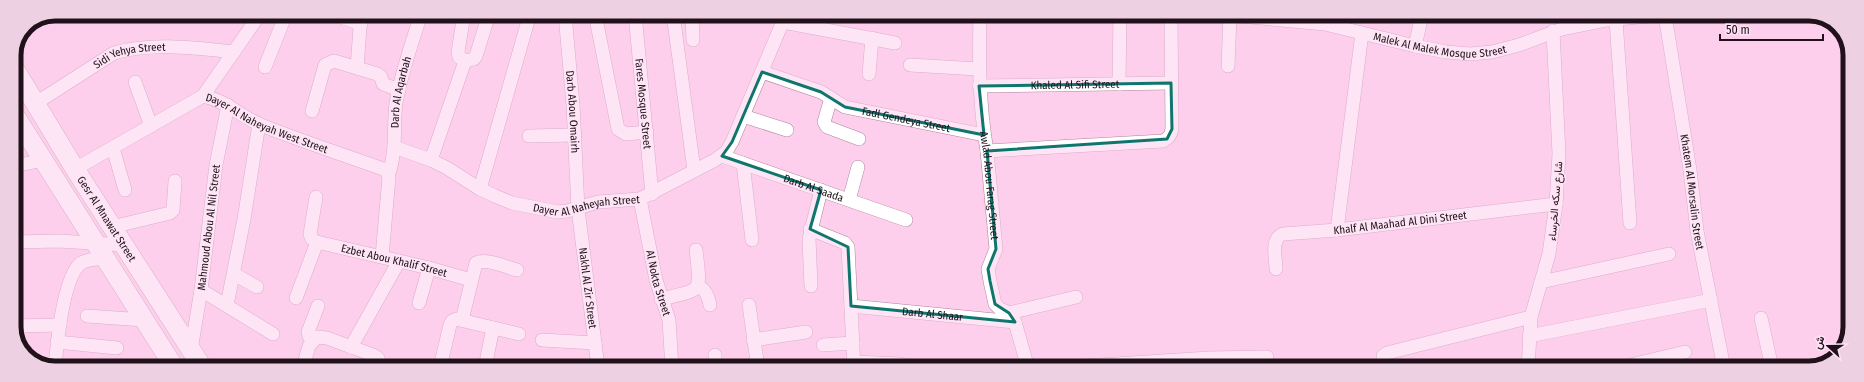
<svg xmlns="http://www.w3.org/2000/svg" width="1864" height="382" viewBox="0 0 1864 382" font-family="'Fira Sans Condensed',Vazirmatn,sans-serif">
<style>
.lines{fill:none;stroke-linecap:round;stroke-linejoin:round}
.street-casing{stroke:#ae849f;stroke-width:14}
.secondary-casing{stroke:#ae849f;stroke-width:20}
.street{stroke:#fff;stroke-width:13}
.secondary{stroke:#fff;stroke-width:19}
.marked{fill:none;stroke:#0f766e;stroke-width:3;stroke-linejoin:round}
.labels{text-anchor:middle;stroke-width:3;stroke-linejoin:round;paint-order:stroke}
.street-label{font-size:11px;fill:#20111b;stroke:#ffe2f4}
.rim{fill:none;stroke:#20111b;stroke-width:5}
</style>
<rect width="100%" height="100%" fill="#fdcfec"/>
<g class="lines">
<g class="street-casing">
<g id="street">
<polyline points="332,14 361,24"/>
<polyline points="464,14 458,52 459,57 465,61 474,59 476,56 489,14"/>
<path id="s1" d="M565,14l8,91 5,104 20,158"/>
<polyline points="587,14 596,19 618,129 626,134 647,132"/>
<path id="s2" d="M635,14l17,180"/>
<polyline points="673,14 694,170"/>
<polyline points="687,14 692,18 693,40"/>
<path id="s3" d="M980,14c-1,47 -1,91 7,137l9,98 -8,20 2,12 5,23 5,5 9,4 6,9 13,46"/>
<path id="s4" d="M1218,14l107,10 90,22 31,6 24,2 22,-2 27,-7 43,-16 45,-9 52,-5"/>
<polyline points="922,15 980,16"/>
<path id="s5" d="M1665,15l25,155 7,61 27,137"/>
<polyline points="1616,20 1630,223"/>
<polyline points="783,22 895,43"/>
<polyline points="1415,46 1422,15"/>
<polyline points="910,65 978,69"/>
<polyline points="1228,66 1230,15"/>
<polyline points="265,67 286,14"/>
<polyline points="357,68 361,14"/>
<path id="s6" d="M762,72l59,20 24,15 139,28"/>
<polyline points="869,74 872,38"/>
<polyline points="135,82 151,126"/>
<polyline points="1119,84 1120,14"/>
<path id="s7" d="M979,86l192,-3"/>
<polyline points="203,96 260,14"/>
<polyline points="831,98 824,122 827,127 859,139"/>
<path id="s8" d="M36,103l78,-50c37,-11 82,-5 120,-1"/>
<polyline points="312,111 325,65 334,61 377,74 381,77 383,84 399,90"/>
<polyline points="743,116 787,130"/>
<polyline points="529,136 575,135"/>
<path id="s9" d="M394,147l37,13 16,8 33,21 15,7 17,7 46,9 9,-1 31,-9 42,-3 75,-39 11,-8 6,-10 54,-128"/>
<polyline points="113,148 125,190"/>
<path d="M987,151l176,-10c6,-3 8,-6 9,-12l-1,-115"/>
<path id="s10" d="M722,156l184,64"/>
<polyline points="431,160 465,61"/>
<polyline points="743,163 752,240"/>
<polyline points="14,166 44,160"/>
<path id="s11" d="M75,169l128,-73c22,4 37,20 58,29 40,16 83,30 125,45l3,7 -7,80"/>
<path id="s12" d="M389,173c8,-23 4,-47 7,-70 5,-30 16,-60 25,-89"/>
<polyline points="480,189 530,14"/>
<path id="s13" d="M316,197l-6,37 2,5 5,3 112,26 42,12"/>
<path id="s14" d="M640,199l16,81 13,40 3,48"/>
<polyline points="849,200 858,167"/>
<polyline points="112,227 170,213 173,210 175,181"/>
<polyline points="810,229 845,243 848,247 854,368"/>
<polyline points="1337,230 1362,33"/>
<polyline points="14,242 59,241 124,245"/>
<path id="s15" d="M1276,269c0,-11 -6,-30 7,-35l54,-4 219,-26"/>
<polyline points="234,274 257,287"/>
<polyline points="1541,282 1669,254"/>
<path d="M698,286c8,4 10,10 12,19"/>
<polyline points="811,286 809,239 821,190"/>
<polyline points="201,290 273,334"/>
<polyline points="296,298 317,242"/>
<path d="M661,299c42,-10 40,-5 35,-49"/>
<polyline points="419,303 429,268"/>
<polyline points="227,305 244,219 259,124"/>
<polyline points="749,305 758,368"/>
<path id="s16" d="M851,306l164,16"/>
<polyline points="1009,313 1076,297"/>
<polyline points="87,316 144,320"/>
<polyline points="1761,318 1772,368"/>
<path d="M462,320l14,-57c10,-5 30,4 41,7"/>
<polyline points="14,326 60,325"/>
<polyline points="1529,336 1711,300"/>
<polyline points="312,340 309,336 308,332 318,306"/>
<polyline points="542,340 595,343"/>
<polyline points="753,340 806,332"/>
<polyline points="57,342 117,348"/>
<polyline points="823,345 853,343"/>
<polyline points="351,347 399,261"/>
<path id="s17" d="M191,350l10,-60 15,-125 12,-60"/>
<polyline points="715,355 715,368"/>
<polyline points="854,362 901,364"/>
<path d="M55,367c2,-23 8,-90 26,-104 7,-4 17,-4 25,-5"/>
<polyline points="303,367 309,346 317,337 327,338 373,355 378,358 380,367"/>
<polyline points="440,367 450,325 452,321 456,319 519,334"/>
<polyline points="485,367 493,328"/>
<polyline points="1054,368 1209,358 1267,357"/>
<polyline points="1384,368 1383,356 1387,353 1531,317"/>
<polyline points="1528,368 1531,317 1549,254 1556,204 1559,154 1553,31"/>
<polyline points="1618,368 1685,352"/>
</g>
</g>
<g class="secondary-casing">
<g id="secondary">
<path id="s18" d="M14,68l61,101 127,198"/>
<polyline points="14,114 174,367"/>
</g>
</g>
<use href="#street" class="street"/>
<use href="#secondary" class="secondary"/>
</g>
<path d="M0 0H1864V382H0ZM762,72l59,20 24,15 139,28 -5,-49 192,-3 1,46 -5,10 -180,12 9,98 -8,20 2,12 5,23 14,9 6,9 -164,-16 -3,-59 -38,-18 11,-39 -99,-34 10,-14z" fill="#fdcfec" fill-opacity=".55" fill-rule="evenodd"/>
<path class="marked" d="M762,72l59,20 24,15 139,28 -5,-49 192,-3 1,46 -5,10 -180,12 9,98 -8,20 2,12 5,23 14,9 6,9 -164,-16 -3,-59 -38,-18 11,-39 -99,-34 10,-14z"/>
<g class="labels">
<g class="street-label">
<text dy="4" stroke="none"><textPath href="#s4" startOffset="225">Malek Al Malek Mosque Street</textPath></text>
<text dy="4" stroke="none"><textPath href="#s8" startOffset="107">Sidi Yehya Street</textPath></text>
<text dy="4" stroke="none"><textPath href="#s7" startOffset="96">Khaled Al Sifi Street</textPath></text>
<text dy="4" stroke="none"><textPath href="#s12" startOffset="82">Darb Al Aqarbah</textPath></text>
<text dy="4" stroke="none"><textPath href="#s2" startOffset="90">Fares Mosque Street</textPath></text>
<text dy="4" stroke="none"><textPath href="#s1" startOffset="98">Darb Abou Omairh</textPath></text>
<text dy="4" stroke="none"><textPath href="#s6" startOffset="153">Fadl Gendeya Street</textPath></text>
<text dy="4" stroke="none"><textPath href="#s11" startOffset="217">Dayer Al Naheyah West Street</textPath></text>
<text dy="4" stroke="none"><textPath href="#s3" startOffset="172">Awlad Abou Farag Street</textPath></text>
<text dy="4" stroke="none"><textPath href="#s10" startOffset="97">Darb Al Saada</textPath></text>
<text dy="4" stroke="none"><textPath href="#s5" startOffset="179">Khatem Al Morsalin Street</textPath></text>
<text transform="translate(1555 201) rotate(-85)" y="4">شارع سكه الخرساء</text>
<text dy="4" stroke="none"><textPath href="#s9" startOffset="207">Dayer Al Naheyah Street</textPath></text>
<text dy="4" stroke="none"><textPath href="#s18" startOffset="177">Gesr Al Mnawat Street</textPath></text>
<text dy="4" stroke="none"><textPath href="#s15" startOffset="156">Khalf Al Maahad Al Dini Street</textPath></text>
<text dy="4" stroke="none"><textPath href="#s17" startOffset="124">Mahmoud Abou Al Nil Street</textPath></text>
<text dy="4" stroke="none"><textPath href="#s13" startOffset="128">Ezbet Abou Khalif Street</textPath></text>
<text dy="4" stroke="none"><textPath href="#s14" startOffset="86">Al Nokta Street</textPath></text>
<text dy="4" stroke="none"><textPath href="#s1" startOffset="275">Nakhl Al Zir Street</textPath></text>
<text dy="4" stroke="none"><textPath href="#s16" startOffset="82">Darb Al Shaar</textPath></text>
</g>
</g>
<path d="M0 0H1864V382H0ZM55 21H1809A34 34 0 0 1 1843 55V327A34 34 0 0 1 1809 361H55A34 34 0 0 1 21 327V55A34 34 0 0 1 55 21Z" fill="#edd1e3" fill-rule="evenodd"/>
<path class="rim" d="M55 21H1809A34 34 0 0 1 1843 55V327A34 34 0 0 1 1809 361H55A34 34 0 0 1 21 327V55A34 34 0 0 1 55 21Z"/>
<g transform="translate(1828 346) rotate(291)" stroke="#ffe2f4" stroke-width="3" paint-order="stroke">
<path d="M0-3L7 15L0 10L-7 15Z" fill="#20111b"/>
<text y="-6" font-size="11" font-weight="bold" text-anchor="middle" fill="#20111b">ش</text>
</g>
<path d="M1720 34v6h103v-6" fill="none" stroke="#20111b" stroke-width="2"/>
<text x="1726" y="34" font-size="12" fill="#20111b" stroke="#ffe2f4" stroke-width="3" paint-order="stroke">50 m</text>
</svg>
